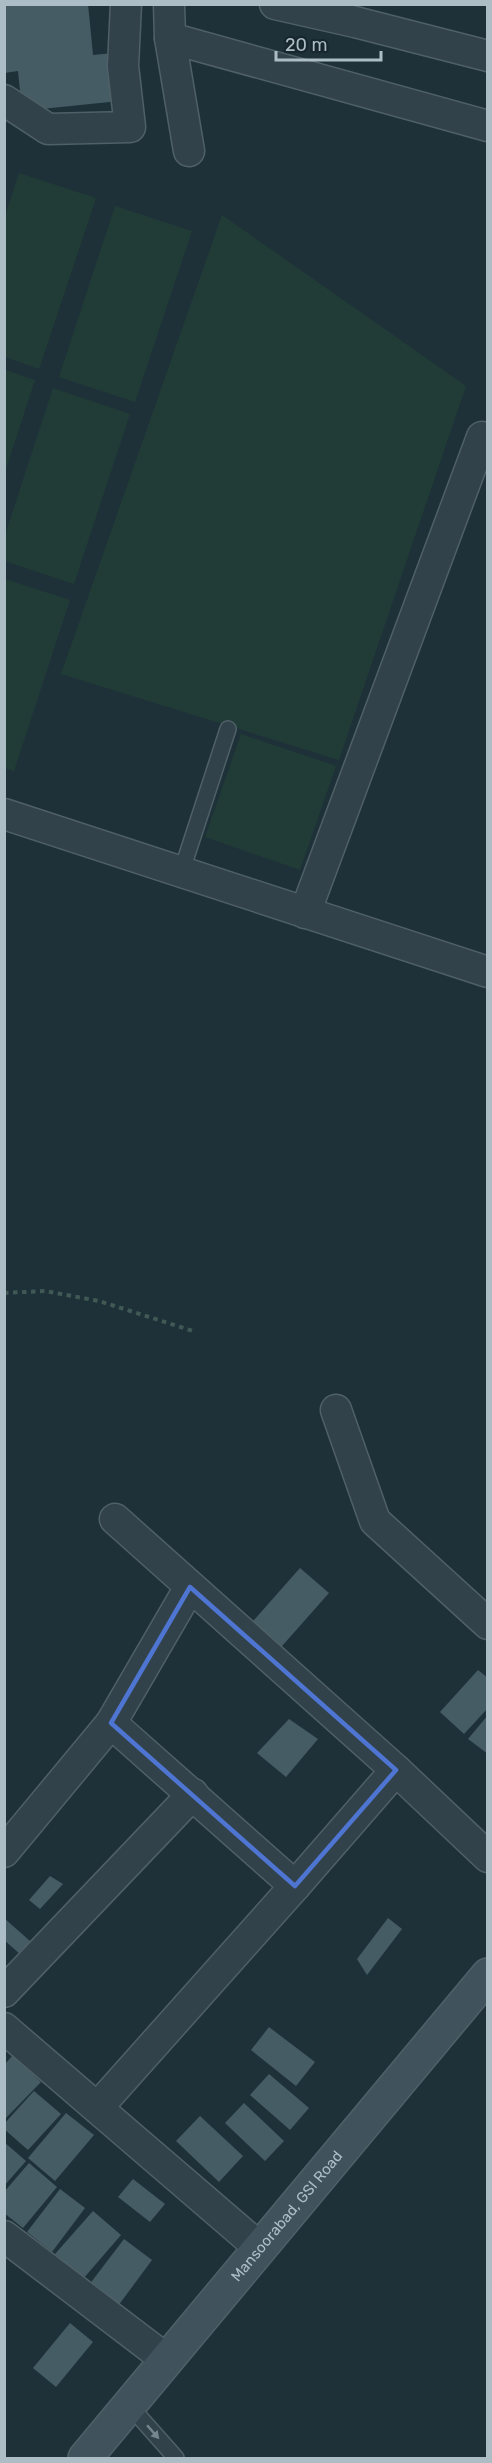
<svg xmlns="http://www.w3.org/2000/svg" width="492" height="2463" viewBox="0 0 492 2463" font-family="Rubik,sans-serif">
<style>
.green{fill:#213c37}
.building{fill:#465c65}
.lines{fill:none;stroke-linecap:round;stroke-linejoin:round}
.lane-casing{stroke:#4f6067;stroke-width:18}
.street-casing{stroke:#4f6067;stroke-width:33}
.secondary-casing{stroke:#4f6067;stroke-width:36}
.path{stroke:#405955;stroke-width:4;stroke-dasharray:4.5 4.5;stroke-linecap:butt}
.lane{stroke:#32424a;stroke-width:15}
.street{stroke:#32424a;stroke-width:30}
.secondary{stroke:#40535d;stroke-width:33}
.oneway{fill:#75868e}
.marked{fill:none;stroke:#4f75d2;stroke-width:4.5;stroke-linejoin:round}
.labels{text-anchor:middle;stroke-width:6;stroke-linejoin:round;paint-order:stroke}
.street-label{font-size:15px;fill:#acbdc6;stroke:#18272e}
</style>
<rect width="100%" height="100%" fill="#1e3139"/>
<g class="green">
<polygon points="19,173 96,198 39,369 5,357 5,216"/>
<polygon points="115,206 192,231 135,402 59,377"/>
<polygon points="222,215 466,386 339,760 61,674"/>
<polygon points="5,370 35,380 5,472 4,370"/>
<polygon points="53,388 130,414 74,584 5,561 5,535"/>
<polygon points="5,579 70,600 14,771 4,768"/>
<polygon points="241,734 336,766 300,870 205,837"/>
</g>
<g class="building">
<polygon points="4,4 88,4 93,55 114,53 119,101 22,111 18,71 4,73"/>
<polygon points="300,1568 329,1593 275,1654 246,1629"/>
<polygon points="478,1670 488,1678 488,1708 464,1734 440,1712"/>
<polygon points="488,1715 488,1754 468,1739"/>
<polygon points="289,1719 318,1739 286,1777 257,1753"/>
<polygon points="50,1876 63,1884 40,1909 29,1900"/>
<polygon points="4,1918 39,1949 28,1961 4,1940"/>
<polygon points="388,1918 402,1929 367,1975 357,1959"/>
<polygon points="269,2027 315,2062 296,2086 251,2050"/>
<polygon points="13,2055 41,2082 4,2120 4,2065"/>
<polygon points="269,2074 309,2108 290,2130 250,2095"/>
<polygon points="34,2091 61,2114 28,2150 4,2129 4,2124"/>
<polygon points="244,2103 284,2141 265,2161 225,2123"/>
<polygon points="66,2113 94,2135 55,2181 28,2158"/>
<polygon points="200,2116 243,2156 219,2182 176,2141"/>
<polygon points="4,2142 26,2161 4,2186"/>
<polygon points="29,2163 57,2187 23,2228 4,2213 4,2192"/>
<polygon points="133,2179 165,2204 150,2222 118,2197"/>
<polygon points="60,2189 85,2208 52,2252 27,2232"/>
<polygon points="93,2211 121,2235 83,2279 55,2254"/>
<polygon points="124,2239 152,2260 118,2306 89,2285"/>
<polygon points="70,2323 93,2342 56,2387 33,2368"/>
</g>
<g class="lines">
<g class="lane-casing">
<g id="lane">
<polyline points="181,873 228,729"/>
<polyline points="129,2405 176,2458"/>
</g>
</g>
<g class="street-casing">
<g id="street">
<polyline points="169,4 170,38 189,151"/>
<polyline points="275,4 355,22 488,56"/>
<polyline points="170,38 488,126"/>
<polyline points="4,100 48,129 130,127 123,66 126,4"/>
<polyline points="4,814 488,972"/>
<polyline points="305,913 482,437"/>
<polyline points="336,1410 375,1521 488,1624"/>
<polyline points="115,1519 396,1770 488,1857"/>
<polyline points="111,1723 295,1886"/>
<polyline points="4,1852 111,1723 190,1587"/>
<polyline points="4,1992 193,1794"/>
<polyline points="4,2028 260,2248"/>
<polyline points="98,2107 295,1886 396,1770"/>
<polyline points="4,2236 167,2360"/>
</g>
</g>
<g class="secondary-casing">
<g id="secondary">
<path id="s1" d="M85,2458l403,-483"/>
</g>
</g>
<polyline class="path" points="4,1293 45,1291 99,1301 193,1331"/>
<use href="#lane" class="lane"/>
<use href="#street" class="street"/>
<use href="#secondary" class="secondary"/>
</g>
<defs><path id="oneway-solid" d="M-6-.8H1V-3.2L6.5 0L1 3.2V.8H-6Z" transform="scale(1.5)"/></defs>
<use class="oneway" href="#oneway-solid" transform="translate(153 2432) rotate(49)"/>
<path class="marked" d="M190,1587l206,183 -101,116 -184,-163z"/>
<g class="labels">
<g class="street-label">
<text dy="5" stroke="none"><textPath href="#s1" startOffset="315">Mansoorabad, GSI Road</textPath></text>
</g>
</g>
<rect width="492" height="2463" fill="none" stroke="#acbdc6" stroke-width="12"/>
<path d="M276 51v9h105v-9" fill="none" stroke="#acbdc6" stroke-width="3"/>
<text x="285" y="51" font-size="18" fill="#acbdc6" stroke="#18272e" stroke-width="4.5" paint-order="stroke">20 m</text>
</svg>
